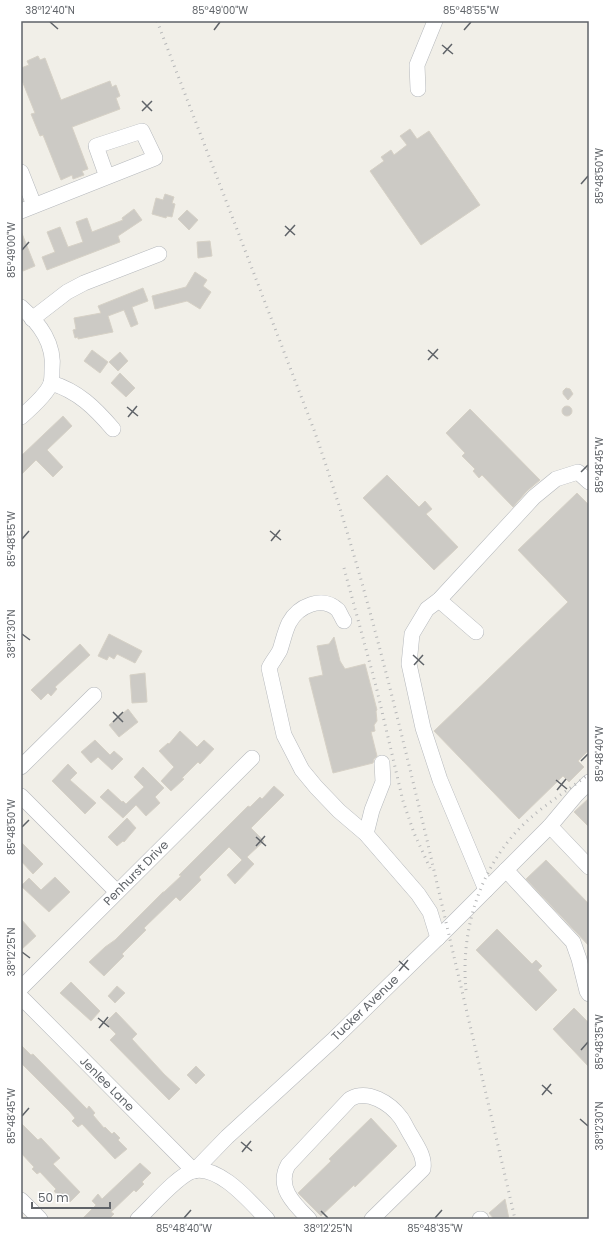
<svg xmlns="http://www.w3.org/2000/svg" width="610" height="1240" viewBox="0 0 610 1240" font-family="Poppins,sans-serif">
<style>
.building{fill:#cccac5;stroke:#d6d1c6}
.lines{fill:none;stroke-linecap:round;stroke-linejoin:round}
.minor-casing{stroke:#b5b8bc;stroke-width:16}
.minor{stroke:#fff;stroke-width:15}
.rail{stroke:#b6b7b8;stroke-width:3;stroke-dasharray:1 5;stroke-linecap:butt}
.ticks{fill:none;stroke:#5f6368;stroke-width:1.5}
.labels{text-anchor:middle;stroke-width:3.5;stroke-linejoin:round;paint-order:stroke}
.street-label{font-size:12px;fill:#5f6368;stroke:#fff}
.neatline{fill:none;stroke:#5f6368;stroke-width:1.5}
.ticks-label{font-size:10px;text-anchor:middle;fill:#5f6368}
</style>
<rect width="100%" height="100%" fill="#f1efe8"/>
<g class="building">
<polygon points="38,56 40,60 45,58 61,100 110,81 112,87 116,85 120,96 116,98 120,109 72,127 88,169 82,171 84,175 73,179 72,175 61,180 43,135 40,136 31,114 35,113 21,78 21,68 29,65 27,61"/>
<polygon points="410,129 417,139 429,131 480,205 421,245 370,171 384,161 381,157 391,150 394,155 407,145 400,136"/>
<polygon points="165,194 174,197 172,203 175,204 172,217 167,216 166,218 152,214 156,198 163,200"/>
<polygon points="134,209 142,220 118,236 120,242 47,270 42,257 55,252 47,232 60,227 68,247 83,242 76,222 87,218 92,232 123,220 122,218"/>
<polygon points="187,210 198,220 189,230 178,219"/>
<polygon points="21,231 35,266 23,271 21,267"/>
<polygon points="210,241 212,256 198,258 197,242"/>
<polygon points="195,272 207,280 203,286 211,292 200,309 187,301 155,309 152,296 186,287"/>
<polygon points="143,288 148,301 132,307 138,324 131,327 124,310 108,316 113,332 78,339 78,337 75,338 73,330 76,329 74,318 101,313 98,306"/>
<polygon points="92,350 108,362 100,373 84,361"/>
<polygon points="120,352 128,361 118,371 109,362"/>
<polygon points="120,373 135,388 126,397 111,383"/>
<polygon points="566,388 570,389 573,394 568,400 563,394 563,391"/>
<circle cx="567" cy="411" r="5"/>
<polygon points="470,409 540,480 527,491 513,507 482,475 479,478 473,471 475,469 462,456 465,453 446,433"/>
<polygon points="63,416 72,426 47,450 63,467 53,477 36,460 21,475 21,456"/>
<polygon points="387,475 419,507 425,501 432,509 426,514 458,547 434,570 363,498"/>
<polygon points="577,493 589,505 589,750 578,761 584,767 569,782 563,776 519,819 434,731 568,602 518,550"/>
<polygon points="109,634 142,651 135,663 117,654 114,659 109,656 107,660 98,656"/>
<polygon points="334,637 340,661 345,669 365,664 377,710 376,711 377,721 374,725 375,731 371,732 377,756 374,759 373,763 333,773 309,678 323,675 317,646 329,644"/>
<polygon points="80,644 90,655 55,687 57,689 51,696 48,693 41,700 31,690"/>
<polygon points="145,673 147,702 132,703 130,675"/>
<polygon points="128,709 138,722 119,737 109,725"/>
<polygon points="180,731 197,747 204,740 214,749 200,764 198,762 182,778 184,779 171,791 161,781 174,767 159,751 168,743 169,744"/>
<polygon points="95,740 110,755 114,751 123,759 112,770 98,757 91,763 81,752"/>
<polygon points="68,764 77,773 70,780 96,803 85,814 52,781"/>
<polygon points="143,767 164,788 155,797 160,803 146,816 136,805 123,818 100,797 108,789 122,802 123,801 126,804 144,787 134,777"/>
<polygon points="274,786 284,795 251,828 264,841 247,857 254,864 235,884 227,875 242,860 229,847 199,877 201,880 180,901 176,897 144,928 146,930 122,954 124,956 104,976 89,962 105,947 115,940 163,892 164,892 181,876 179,875 248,806 250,807 260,797 262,799"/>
<polygon points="589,798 589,827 574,812"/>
<polygon points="127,818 136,828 124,842 123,841 117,846 108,837"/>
<polygon points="21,842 43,864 33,874 21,861"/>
<polygon points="546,860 589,904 589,946 526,879"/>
<polygon points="55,877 70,892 49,912 21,886 29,878 41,890"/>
<polygon points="21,919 36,936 21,950"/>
<polygon points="497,929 532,964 536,960 542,966 538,970 557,990 536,1011 476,950"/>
<polygon points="71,982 100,1011 91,1021 60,993"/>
<polygon points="117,986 125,993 115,1003 108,996"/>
<polygon points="574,1008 589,1023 589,1067 553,1029"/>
<polygon points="116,1012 137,1034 132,1039 164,1074 180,1089 169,1100 110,1040 116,1034 105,1023"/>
<polygon points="21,1045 31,1055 33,1054 87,1109 89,1106 95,1113 93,1115 104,1128 105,1127 112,1134 114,1132 120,1138 118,1140 127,1149 115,1159 82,1124 78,1127 72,1121 75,1118 70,1112 21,1063"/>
<polygon points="196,1066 205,1075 196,1084 187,1075"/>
<polygon points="371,1118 397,1146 355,1187 354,1185 321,1216 298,1193 331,1161 329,1159"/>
<polygon points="21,1123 38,1140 41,1138 60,1158 53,1164 80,1192 70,1202 63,1195 60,1198 54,1191 56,1189 40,1172 37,1174 32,1169 34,1167 21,1153"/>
<polygon points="140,1163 151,1173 142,1182 144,1184 136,1192 134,1190 111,1212 114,1214 109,1219 82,1219 96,1205 92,1201 98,1194 102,1199"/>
<polygon points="505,1199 509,1219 494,1219 489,1213"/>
</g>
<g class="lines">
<g class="minor-casing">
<g id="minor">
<polyline points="418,89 417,65 435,21"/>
<polyline points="21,172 34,205"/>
<path d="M21,211c45,-18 89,-35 134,-53l-13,-27 -46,15 11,31"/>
<path d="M21,307c19,17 34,37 31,63 0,4 0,9 -1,13 -3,10 -22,27 -30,34"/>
<polyline points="32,319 67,292 84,283 159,254"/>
<path d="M51,383c27,8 44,25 62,46"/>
<polyline points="439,600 476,632"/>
<path d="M344,621c-2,-3 -4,-8 -6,-11 -16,-15 -40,-4 -49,13 -4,8 -6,18 -9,27 -3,6 -8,12 -11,18l15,67 18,35 14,17 23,24 27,23 52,60 12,18 8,26"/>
<polyline points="21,767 94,695"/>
<polyline points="21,796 117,892"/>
<polyline points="550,826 589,867"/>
<polyline points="366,834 372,810 383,782 382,763"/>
<polyline points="506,870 573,942 579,959 587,991 589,994"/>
<polyline points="486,890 440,780 423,728 409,664 412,634 427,609 439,600 534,497 556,479 578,472 589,482"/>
<polyline points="21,988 252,758"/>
<polyline points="21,997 194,1171 227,1137 333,1040 447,929 550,826 576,795 589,782"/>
<polyline points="21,1200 40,1219"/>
<path d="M138,1219c13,-12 40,-44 55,-48 26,-7 58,32 74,48"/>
<path d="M309,1219c-15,-15 -33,-32 -21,-54l62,-66c18,-10 40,4 51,19 4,6 7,13 11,19 6,11 13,20 11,32l-51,50"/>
<polyline points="480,1219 481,1219"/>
</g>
</g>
<use href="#minor" class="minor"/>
<g class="rail">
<path d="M157,21l157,409c47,134 80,272 113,410 29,126 59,253 88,379"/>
<polyline points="344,568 376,686 403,801 414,833 430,868"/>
<path d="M466,990c-6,-61 15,-126 60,-168 19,-18 43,-32 63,-48"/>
</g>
</g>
<path class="ticks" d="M50,22l8,7M214,30l6,-8M464,30l7,-8M442,45l11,9M443,54l9,-10M142,101l10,10M142,111l10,-10M581,184l7,-8M285,226l10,9M285,236l10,-11M22,250l7,-8M428,350l10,9M428,360l10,-11M127,407l11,9M128,417l9,-11M581,472l7,-7M270,531l11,9M22,539l7,-8M271,541l9,-11M22,634l8,6M413,655l11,10M414,665l9,-10M113,712l10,10M113,722l10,-10M581,761l7,-7M556,780l11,9M557,790l9,-11M22,827l7,-7M256,837l10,9M256,846l9,-10M22,952l8,6M399,961l10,9M399,971l9,-11M98,1018l11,9M99,1028l9,-11M581,1050l7,-8M542,1085l10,9M542,1095l9,-11M22,1116l7,-8M580,1119l8,7M241,1142l11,9M242,1152l9,-11M321,1211l7,7M184,1218l7,-8M435,1218l7,-8"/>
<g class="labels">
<g class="street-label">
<text transform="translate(136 873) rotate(-45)" y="4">Penhurst Drive</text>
<text transform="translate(365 1008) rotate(-44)" y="4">Tucker Avenue</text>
<text transform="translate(107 1084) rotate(45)" y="4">Jenlee Lane</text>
</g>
</g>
<rect width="610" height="1240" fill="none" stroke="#ffffff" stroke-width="44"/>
<path d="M32 1202v6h78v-6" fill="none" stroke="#5f6368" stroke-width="2"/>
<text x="38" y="1202" font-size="12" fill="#5f6368" stroke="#ffffff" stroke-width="3" paint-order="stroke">50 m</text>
<rect x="22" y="22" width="566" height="1196" class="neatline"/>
<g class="ticks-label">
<text x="50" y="14">38°12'40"N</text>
<text x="220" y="14">85°49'00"W</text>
<text x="471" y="14">85°48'55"W</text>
<text transform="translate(599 176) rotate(-90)" y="4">85°48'50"W</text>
<text transform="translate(11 250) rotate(-90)" y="4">85°49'00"W</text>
<text transform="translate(599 465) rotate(-90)" y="4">85°48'45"W</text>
<text transform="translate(11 539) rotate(-90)" y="4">85°48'55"W</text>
<text transform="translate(11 634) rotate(-90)" y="4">38°12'30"N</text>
<text transform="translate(599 754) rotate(-90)" y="4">85°48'40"W</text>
<text transform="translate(11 827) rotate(-90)" y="4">85°48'50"W</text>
<text transform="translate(11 952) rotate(-90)" y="4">38°12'25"N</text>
<text transform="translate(599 1042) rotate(-90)" y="4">85°48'35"W</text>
<text transform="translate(11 1116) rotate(-90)" y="4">85°48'45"W</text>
<text transform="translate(599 1126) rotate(-90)" y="4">38°12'30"N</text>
<text x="184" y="1232">85°48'40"W</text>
<text x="328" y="1232">38°12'25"N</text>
<text x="435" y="1232">85°48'35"W</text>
</g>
</svg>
